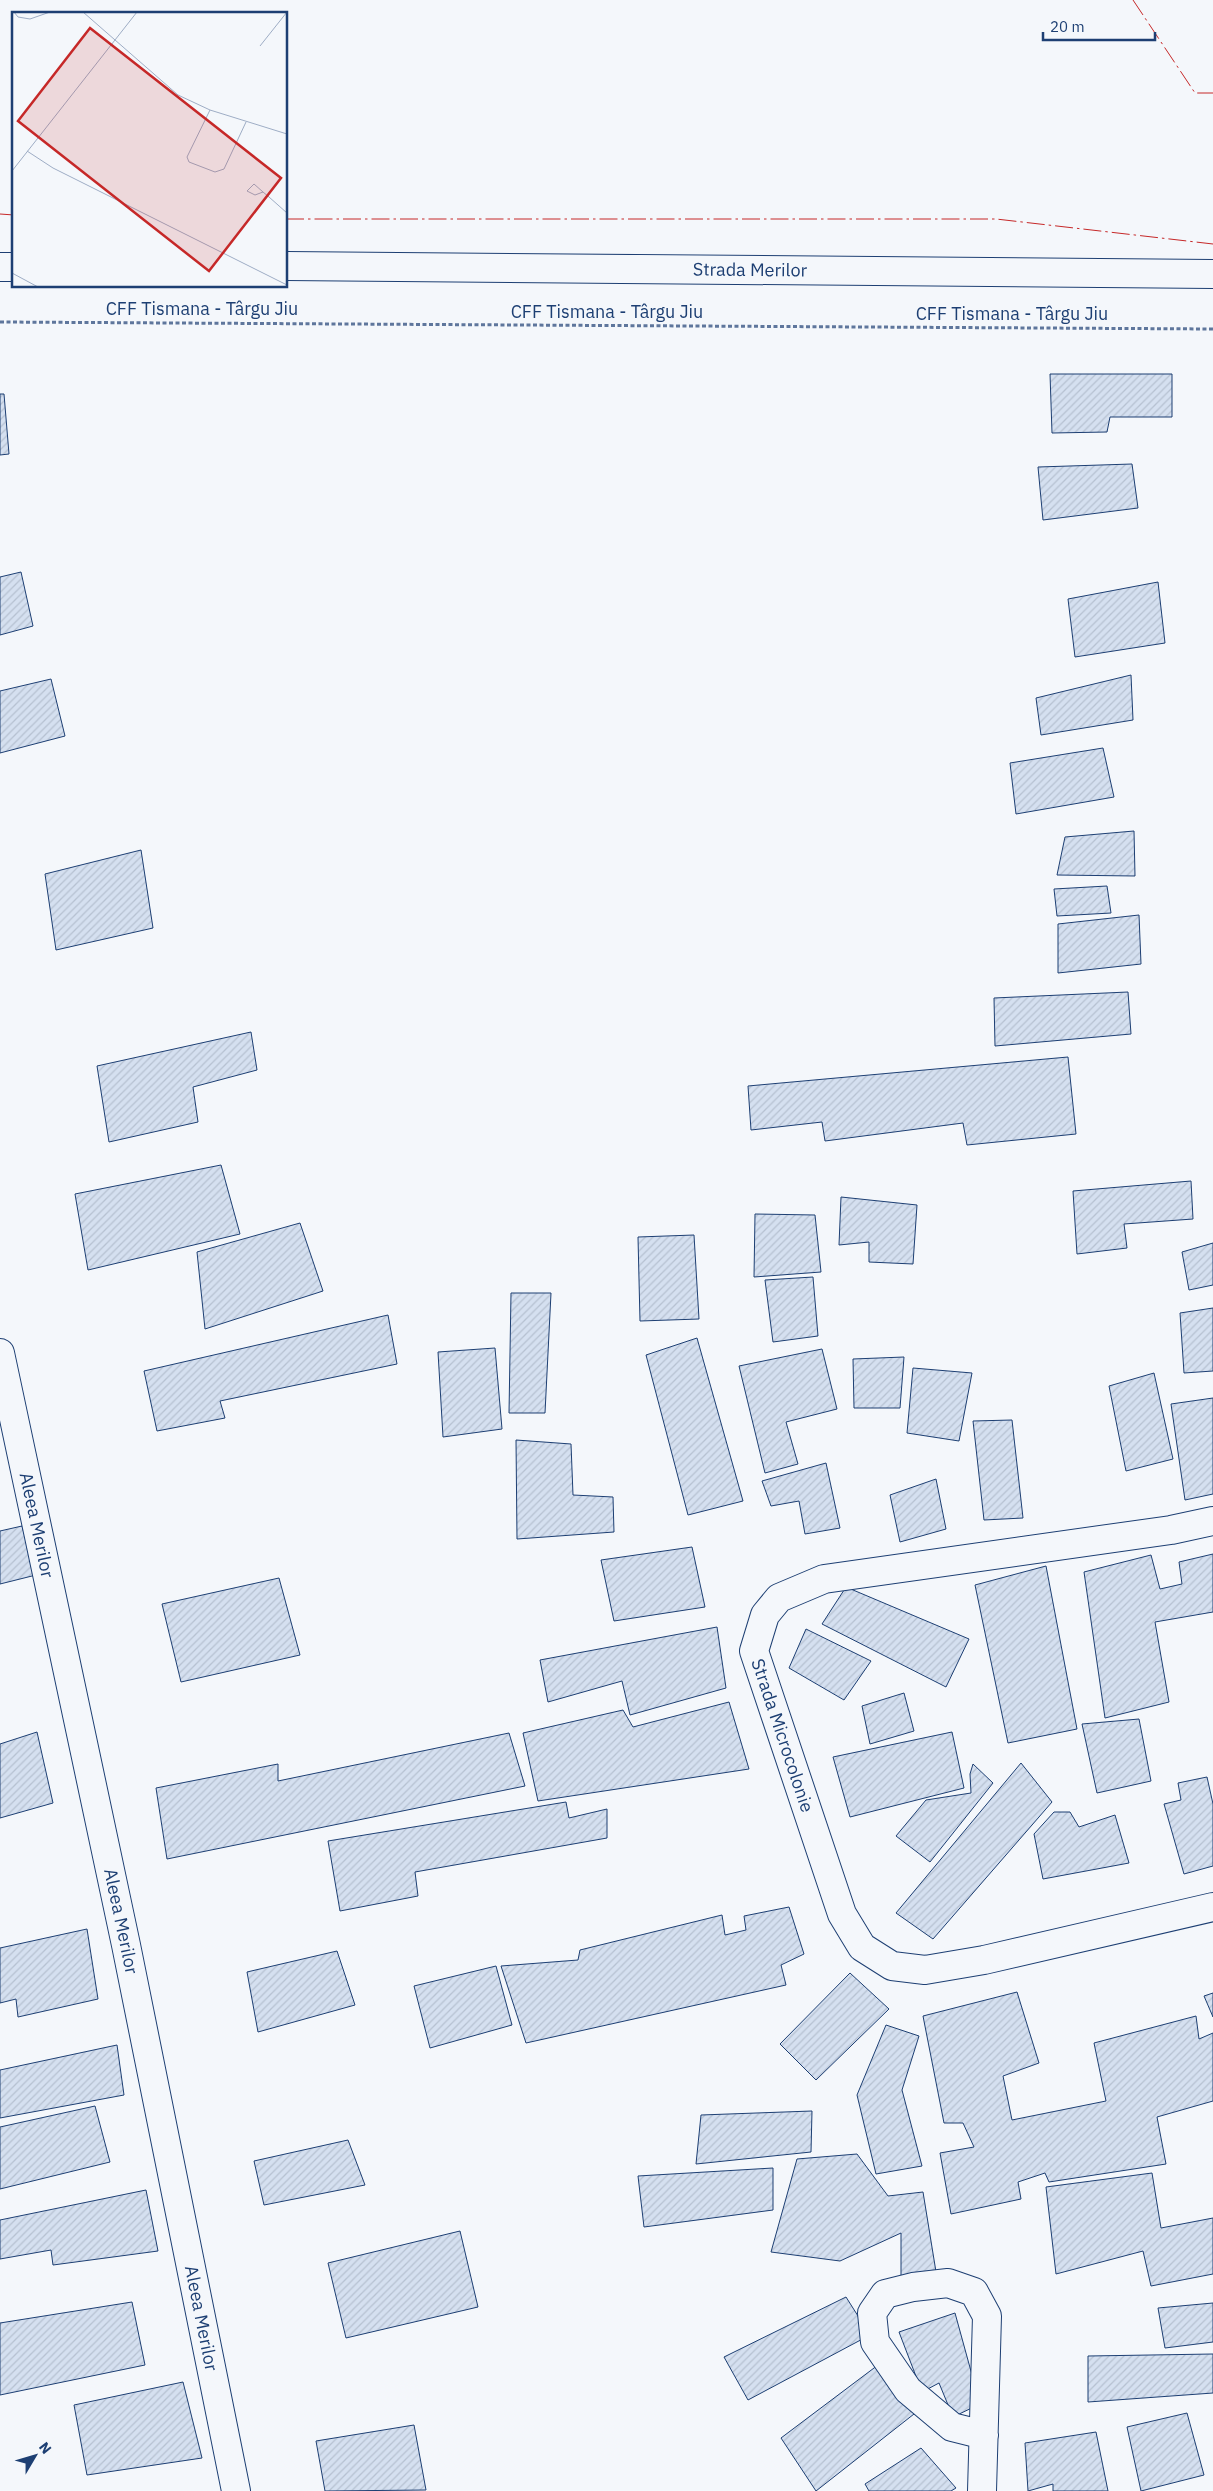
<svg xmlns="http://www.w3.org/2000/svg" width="1213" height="2491" viewBox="0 0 1213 2491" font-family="'IBM Plex Sans',sans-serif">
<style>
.building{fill:url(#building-hatch);stroke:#1d3f73}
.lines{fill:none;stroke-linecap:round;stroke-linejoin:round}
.minor-casing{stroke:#1d3f73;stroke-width:30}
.secondary-casing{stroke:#1d3f73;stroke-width:30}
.path{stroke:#5e769c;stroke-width:3;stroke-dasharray:4 2.5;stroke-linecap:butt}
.minor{stroke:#f4f7fb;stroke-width:28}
.secondary{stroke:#f4f7fb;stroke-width:28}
.power{stroke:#c62828;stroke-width:1;stroke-dasharray:18 4 2.5 4;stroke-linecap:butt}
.labels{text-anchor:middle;stroke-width:4;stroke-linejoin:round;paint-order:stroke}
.street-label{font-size:18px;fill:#1d3f73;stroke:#f4f7fb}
.inset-road{fill:none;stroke:#9eadc5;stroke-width:1}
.view{fill:#c62828;fill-opacity:0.15;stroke:#c62828;stroke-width:2.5}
.inset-edge{fill:none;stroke:#1d3f73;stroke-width:2.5}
</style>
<defs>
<pattern id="building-hatch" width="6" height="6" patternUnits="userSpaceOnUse" patternTransform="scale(1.25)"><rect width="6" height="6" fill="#d5e0f0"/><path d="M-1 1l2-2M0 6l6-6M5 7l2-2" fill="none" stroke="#b6c1d1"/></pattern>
</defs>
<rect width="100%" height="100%" fill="#f4f7fb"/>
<g class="building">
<polygon points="1050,374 1172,374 1172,417 1110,417 1107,432 1052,433"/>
<polygon points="0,394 4,394 9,454 0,455"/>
<polygon points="1132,464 1138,508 1043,520 1038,467"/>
<polygon points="21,572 33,626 0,635 0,577"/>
<polygon points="1158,582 1165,643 1075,657 1068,599"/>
<polygon points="1131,675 1133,720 1041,735 1036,698"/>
<polygon points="51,679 65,736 0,753 0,691"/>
<polygon points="1103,748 1114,797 1016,814 1010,763"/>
<polygon points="1134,831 1135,876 1057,875 1065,837"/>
<polygon points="141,850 153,928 56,950 45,874"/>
<polygon points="1107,886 1111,913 1057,916 1054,889"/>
<polygon points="1139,915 1141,964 1058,973 1058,924"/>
<polygon points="1128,992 1131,1034 995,1046 994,998"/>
<polygon points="251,1032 257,1070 193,1087 198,1122 109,1142 97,1066"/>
<polygon points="1068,1057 1076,1134 967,1145 963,1123 825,1141 822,1122 751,1130 748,1086"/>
<polygon points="221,1165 240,1234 88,1270 75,1194"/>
<polygon points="1191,1181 1193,1219 1124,1224 1127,1248 1077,1254 1073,1191"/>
<polygon points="841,1197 917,1205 913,1264 869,1262 869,1242 839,1245"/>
<polygon points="755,1214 815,1215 821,1272 754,1277"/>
<polygon points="300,1223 323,1291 205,1329 197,1252"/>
<polygon points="694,1235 699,1319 640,1321 638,1237"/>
<polygon points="1213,1243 1213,1285 1189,1290 1182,1252"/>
<polygon points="813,1277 818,1336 773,1342 765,1280"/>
<polygon points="511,1293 551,1293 545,1413 509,1413"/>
<polygon points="1213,1308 1213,1371 1184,1373 1180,1313"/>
<polygon points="388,1315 397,1364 220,1401 225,1418 157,1431 144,1371"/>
<polygon points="697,1338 743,1501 688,1515 646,1355"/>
<polygon points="495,1348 502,1429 443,1437 438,1352"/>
<polygon points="822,1349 837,1409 786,1422 798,1464 765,1473 739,1366"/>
<polygon points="904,1357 900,1408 854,1408 853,1359"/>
<polygon points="913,1368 972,1373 959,1441 907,1433"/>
<polygon points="1154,1373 1173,1459 1126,1471 1109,1386"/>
<polygon points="1213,1398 1213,1494 1185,1500 1171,1404"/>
<polygon points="1012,1420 1023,1518 984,1520 973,1421"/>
<polygon points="516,1440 571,1444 573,1495 613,1497 614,1532 517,1539"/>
<polygon points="826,1463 840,1528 805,1534 799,1501 771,1506 762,1481"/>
<polygon points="936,1479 946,1529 900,1542 890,1495"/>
<polygon points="22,1526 36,1575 0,1584 0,1531"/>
<polygon points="692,1547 705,1607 614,1621 601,1560"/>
<polygon points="1213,1554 1213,1612 1155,1622 1169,1702 1105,1718 1084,1572 1151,1555 1160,1589 1182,1584 1179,1562"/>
<polygon points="1046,1566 1077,1729 1008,1743 975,1585"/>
<polygon points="279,1578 300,1655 181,1682 162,1604"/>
<polygon points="846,1587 969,1639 946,1687 822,1624"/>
<polygon points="717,1627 726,1688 630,1715 622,1681 548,1702 540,1660"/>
<polygon points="806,1629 871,1661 844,1700 789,1668"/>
<polygon points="904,1693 914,1731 870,1744 862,1706"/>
<polygon points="729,1702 749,1769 538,1801 523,1733 623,1710 633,1727"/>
<polygon points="1139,1719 1151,1781 1097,1793 1082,1724"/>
<polygon points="37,1732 53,1803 0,1818 0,1744"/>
<polygon points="952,1732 964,1788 850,1817 833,1757"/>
<polygon points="509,1733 525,1786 167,1859 156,1788 278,1764 278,1781"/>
<polygon points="1021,1763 1052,1802 933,1939 896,1913"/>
<polygon points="973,1764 993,1783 930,1862 896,1836 926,1800 971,1793 970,1774"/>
<polygon points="1207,1777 1213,1804 1213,1866 1184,1874 1164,1804 1181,1800 1178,1783"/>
<polygon points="566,1802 569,1818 607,1809 607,1838 415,1872 418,1896 340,1911 328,1841"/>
<polygon points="1054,1812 1070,1812 1079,1827 1115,1815 1129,1863 1043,1879 1034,1834"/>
<polygon points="789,1907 804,1954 781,1965 786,1985 526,2043 501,1966 578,1960 580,1950 722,1915 725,1935 746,1930 744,1916"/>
<polygon points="87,1929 98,1999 18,2017 16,1999 0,2003 0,1948"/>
<polygon points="337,1951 355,2005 258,2032 247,1972"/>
<polygon points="496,1966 512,2025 430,2048 414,1986"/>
<polygon points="850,1973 889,2009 816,2080 780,2044"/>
<polygon points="1017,1992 1039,2063 1003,2076 1012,2120 1106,2101 1094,2043 1196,2016 1199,2039 1213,2033 1213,2101 1157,2117 1166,2164 1049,2182 1045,2173 1018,2182 1021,2199 951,2214 940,2153 974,2147 963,2123 944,2123 923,2016"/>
<polygon points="1213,1993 1213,2017 1204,1996"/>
<polygon points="886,2025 919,2036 902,2090 922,2166 876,2174 857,2095"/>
<polygon points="117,2045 124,2095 0,2118 0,2070"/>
<polygon points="95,2106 110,2162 0,2189 0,2127"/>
<polygon points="812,2111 811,2152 696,2164 701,2115"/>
<polygon points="348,2140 365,2185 264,2205 254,2161"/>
<polygon points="857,2154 888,2196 923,2192 937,2278 901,2284 901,2233 840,2261 771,2252 797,2159"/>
<polygon points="773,2168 773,2210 644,2227 638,2176"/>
<polygon points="1152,2173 1161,2228 1213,2218 1213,2274 1151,2286 1143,2251 1056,2274 1046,2187"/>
<polygon points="146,2190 158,2251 53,2265 51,2250 0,2259 0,2220"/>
<polygon points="460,2231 478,2307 346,2338 328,2263"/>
<polygon points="846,2297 870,2335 748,2400 724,2357"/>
<polygon points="132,2302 145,2365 0,2395 0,2323"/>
<polygon points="1213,2303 1213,2342 1165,2348 1158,2308"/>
<polygon points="955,2313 980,2404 953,2417 939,2383 922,2392 899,2332"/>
<polygon points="1213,2354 1213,2393 1088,2402 1088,2356"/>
<polygon points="882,2362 914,2414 816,2491 781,2438"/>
<polygon points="183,2382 202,2458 87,2475 74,2405"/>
<polygon points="1187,2413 1204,2475 1141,2491 1127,2427"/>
<polygon points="414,2425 426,2490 325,2491 316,2441"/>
<polygon points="1096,2432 1108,2491 1053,2491 1053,2484 1028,2491 1025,2443"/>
<polygon points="921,2448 956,2488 951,2491 869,2491 865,2484"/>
</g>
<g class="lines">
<g class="minor-casing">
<g id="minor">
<path id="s1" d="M0,1353l126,592 110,546"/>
<path id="s2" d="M1213,1521l-42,9 -347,49 -45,19 -14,17 -11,36 88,263 20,33 30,19 33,4 59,-10 229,-53"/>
<polyline points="982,2491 987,2316 974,2292 948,2283 913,2287 885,2294 872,2313 875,2342 908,2390 952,2427 984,2435"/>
</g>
</g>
<g class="secondary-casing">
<g id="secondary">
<path id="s3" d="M286,266l927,8"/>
<polyline points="0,267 14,267"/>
</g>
</g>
<polyline class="path" points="0,322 1213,329"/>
<use href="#minor" class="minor"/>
<use href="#secondary" class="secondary"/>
<g class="power">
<polyline points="1133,0 1195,93 1213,93"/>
<polyline points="0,214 14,215"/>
<polyline points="286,219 996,219 1213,244"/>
</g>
</g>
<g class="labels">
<g class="street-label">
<text dy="6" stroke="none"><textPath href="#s3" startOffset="464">Strada Merilor</textPath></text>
<text x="202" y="315">CFF Tismana - Târgu Jiu</text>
<text x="607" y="318">CFF Tismana - Târgu Jiu</text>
<text x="1012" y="320">CFF Tismana - Târgu Jiu</text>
<text dy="6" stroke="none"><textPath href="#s1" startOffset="176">Aleea Merilor</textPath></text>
<text dy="6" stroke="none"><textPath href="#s2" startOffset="591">Strada Microcolonie</textPath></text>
<text dy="6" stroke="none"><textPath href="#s1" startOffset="581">Aleea Merilor</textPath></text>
<text dy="6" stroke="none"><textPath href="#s1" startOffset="986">Aleea Merilor</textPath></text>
</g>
</g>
<g transform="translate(12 12)">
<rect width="275" height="275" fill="#f4f7fb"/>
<path class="inset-road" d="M2,0l4,5 12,2 20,-7M71,0l95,83 32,15 77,24M248,34l27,-34M198,98l-23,47 2,5 26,10 9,-3 22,-47M15,139l26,17 234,117M0,159l125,-159M251,180l-8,3 -8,-4 7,-7 9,8 6,5 18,16M0,261l26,14"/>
<path class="view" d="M78,16l191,150 -72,93 -191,-150z"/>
<rect width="275" height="275" class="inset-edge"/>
</g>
<g transform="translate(35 2456) rotate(52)" stroke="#f4f7fb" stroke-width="4" paint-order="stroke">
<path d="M0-4L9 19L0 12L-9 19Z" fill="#1d3f73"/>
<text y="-8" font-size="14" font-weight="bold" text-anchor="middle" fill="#1d3f73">N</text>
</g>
<path d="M1043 32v8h112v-8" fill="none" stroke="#1d3f73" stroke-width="2.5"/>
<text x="1050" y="32" font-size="15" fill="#1d3f73" stroke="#f4f7fb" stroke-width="4" paint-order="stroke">20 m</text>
</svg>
